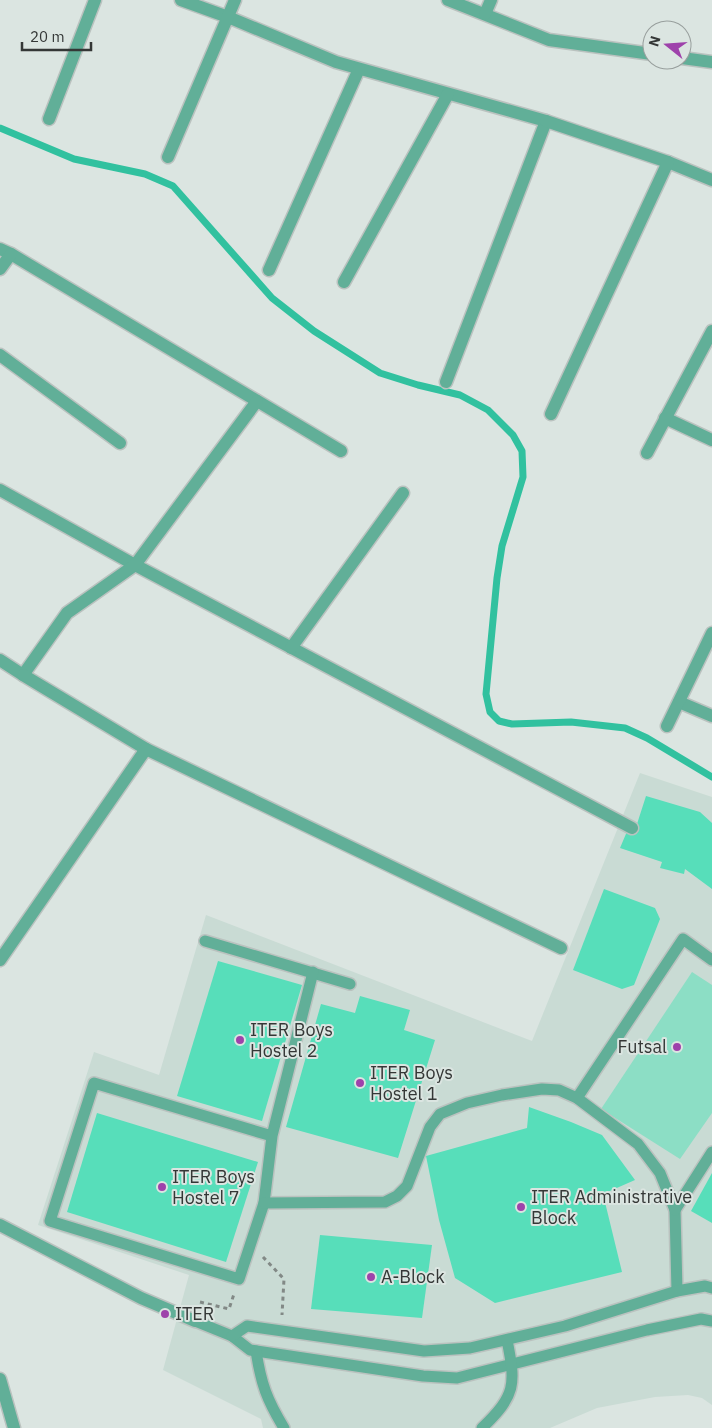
<svg xmlns="http://www.w3.org/2000/svg" width="712" height="1428" viewBox="0 0 712 1428" font-family="'IBM Plex Sans',sans-serif">
<style>
.built{fill:#c9dbd4}
.green{fill:#8cdec5}
.lines{fill:none;stroke-linecap:round;stroke-linejoin:round}
.stream{stroke:#31c19f;stroke-width:7}
.building{fill:#57deba}
.lane-casing{stroke:#bac2bf;stroke-width:14}
.street-casing{stroke:#bac2bf;stroke-width:15}
.path{stroke:#828986;stroke-width:3;stroke-dasharray:4 4;stroke-linecap:butt}
.lane{stroke:#61af98;stroke-width:11}
.street{stroke:#61af98;stroke-width:12}
.poi-dot{fill:#9e42ab;stroke:#dbe5e1;stroke-width:2}
.labels{text-anchor:middle;stroke-width:4;stroke-linejoin:round;paint-order:stroke}
.poi-label{font-size:18px;fill:#343736;stroke:#dbe5e1;text-anchor:start}
</style>
<rect width="100%" height="100%" fill="#dbe5e1"/>
<polygon class="built" points="640,773 712,797 712,1405 702,1398 688,1395 655,1397 597,1408 550,1428 263,1428 261,1419 163,1370 189,1275 38,1225 94,1052 159,1075 206,915 532,1041"/>
<polygon class="green" points="692,972 712,985 712,1113 680,1159 601,1109"/>
<g class="lines">
<polyline class="stream" points="0,128 74,159 145,174 173,186 272,298 314,331 380,373 418,385 460,395 488,410 513,435 522,451 523,477 502,546 497,578 486,694 490,712 499,721 512,724 571,722 625,728 647,738 712,777"/>
</g>
<g class="building">
<polygon points="646,796 700,812 712,823 712,889 685,869 684,874 660,868 662,862 620,848 631,822 637,824"/>
<polygon points="604,889 655,908 660,919 634,985 622,989 573,970"/>
<polygon points="218,961 302,985 262,1121 177,1096"/>
<polygon points="360,996 410,1010 404,1030 435,1040 398,1158 286,1127 321,1004 355,1013"/>
<polygon points="529,1107 571,1122 602,1135 635,1180 603,1194 622,1272 495,1303 455,1278 439,1220 426,1156 527,1128"/>
<polygon points="97,1113 258,1162 226,1262 67,1212"/>
<polygon points="712,1173 712,1223 691,1211"/>
<polygon points="320,1235 432,1245 422,1318 311,1309"/>
</g>
<g class="lines">
<g class="lane-casing">
<g id="lane">
<polyline points="205,941 350,984"/>
<polyline points="577,1098 683,939 712,960"/>
<polyline points="272,1136 94,1083 50,1221 239,1279 264,1203 272,1136 313,972"/>
<polyline points="264,1203 385,1202 397,1196 407,1186 430,1127 440,1114 467,1103 502,1095 542,1089 559,1090 577,1098 638,1144 660,1173 675,1210 677,1291"/>
<polyline points="675,1210 712,1152"/>
<polyline points="195,1321 232,1336 250,1350 423,1376 457,1378 647,1330 701,1319 712,1321"/>
<polyline points="232,1336 247,1326 424,1351 470,1348 565,1326 677,1291 705,1286 712,1288"/>
<path d="M256,1351c5,33 11,49 28,77"/>
<path d="M482,1428c34,-33 34,-43 25,-88"/>
</g>
</g>
<g class="street-casing">
<g id="street">
<polyline points="181,0 228,17 336,62 546,121 446,382"/>
<polyline points="448,0 549,40 652,54"/>
<polyline points="485,14 491,0"/>
<polyline points="682,58 712,62"/>
<polyline points="49,119 95,0"/>
<polyline points="546,121 668,162 712,180"/>
<polyline points="168,157 235,0"/>
<polyline points="0,249 11,254 341,451"/>
<polyline points="0,269 11,254"/>
<polyline points="269,270 359,69"/>
<polyline points="344,282 448,94"/>
<polyline points="0,355 120,443"/>
<polyline points="551,414 668,162"/>
<polyline points="665,418 712,440"/>
<polyline points="647,453 712,331"/>
<polyline points="0,490 135,565 632,828"/>
<polyline points="291,648 403,493"/>
<polyline points="0,660 23,675 67,613 135,565 257,401"/>
<polyline points="23,675 146,749"/>
<polyline points="679,702 712,716"/>
<polyline points="667,726 712,633"/>
<polyline points="0,960 146,749 561,948"/>
<polyline points="0,1225 141,1298 195,1321"/>
<polyline points="0,1379 14,1428"/>
</g>
</g>
<g class="path">
<polyline points="263,1257 284,1279 282,1315"/>
<polyline points="200,1302 229,1309 234,1294"/>
</g>
<use href="#lane" class="lane"/>
<use href="#street" class="street"/>
</g>
<g class="poi-dot">
<circle cx="240" cy="1040" r="5"/>
<circle cx="677" cy="1047" r="5"/>
<circle cx="360" cy="1083" r="5"/>
<circle cx="162" cy="1187" r="5"/>
<circle cx="521" cy="1207" r="5"/>
<circle cx="371" cy="1277" r="5"/>
<circle cx="165" cy="1314" r="5"/>
</g>
<g class="labels">
<g class="poi-label">
<text x="250" y="1036">ITER Boys<tspan x="250" dy="21">Hostel 2</tspan></text>
<text x="667" y="1053" text-anchor="end">Futsal</text>
<text x="370" y="1079">ITER Boys<tspan x="370" dy="21">Hostel 1</tspan></text>
<text x="172" y="1183">ITER Boys<tspan x="172" dy="21">Hostel 7</tspan></text>
<text x="531" y="1203">ITER Administrative<tspan x="531" dy="21">Block</tspan></text>
<text x="381" y="1283">A-Block</text>
<text x="175" y="1320">ITER</text>
</g>
</g>
<g transform="translate(667 45) rotate(287)"><circle r="24" fill="#dbe5e1" stroke="#989f9d"/>
<path d="M0-4L9 19L0 12L-9 19Z" fill="#9e42ab"/>
<text y="-8" font-size="14" font-weight="bold" text-anchor="middle" fill="#343736">N</text>
</g>
<path d="M22 42v8h69v-8" fill="none" stroke="#343736" stroke-width="2.5"/>
<text x="30" y="42" font-size="15" fill="#343736" stroke="#dbe5e1" stroke-width="4" paint-order="stroke">20 m</text>
</svg>
